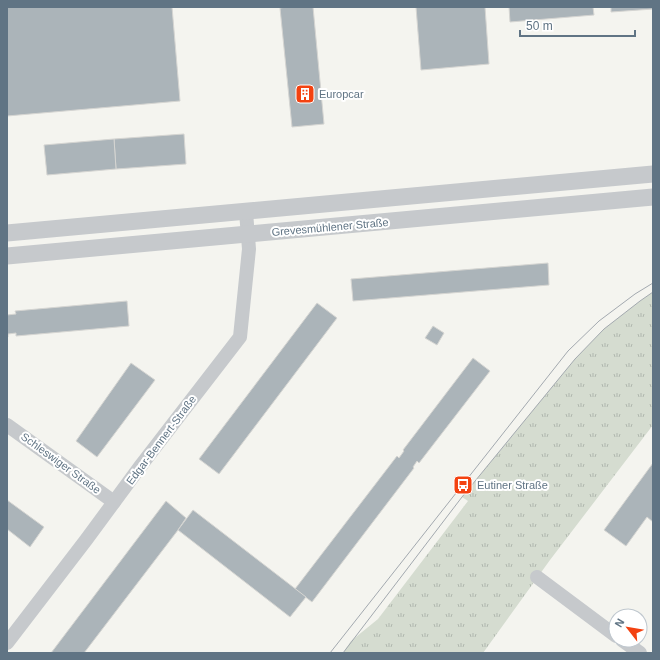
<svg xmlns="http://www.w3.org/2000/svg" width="660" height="660" viewBox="0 0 660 660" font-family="Arial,sans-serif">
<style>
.grass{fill:url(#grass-tufts)}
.building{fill:#abb4b9;stroke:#d5d5d2}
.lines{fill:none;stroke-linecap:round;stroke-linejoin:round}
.minor{stroke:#c6c9cc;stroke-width:14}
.tertiary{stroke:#c6c9cc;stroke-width:17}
.tram{stroke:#a3a9af;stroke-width:1}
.labels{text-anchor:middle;stroke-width:4;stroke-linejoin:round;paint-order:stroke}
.poi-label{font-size:11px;fill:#607484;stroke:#fff;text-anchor:start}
.street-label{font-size:11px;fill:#607484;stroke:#fff}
</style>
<defs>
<pattern id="grass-tufts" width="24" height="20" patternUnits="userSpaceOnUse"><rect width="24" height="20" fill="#d5dcd0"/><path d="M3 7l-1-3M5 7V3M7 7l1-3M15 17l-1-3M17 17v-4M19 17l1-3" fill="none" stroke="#b0b7ae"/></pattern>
</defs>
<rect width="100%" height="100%" fill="#f4f4ef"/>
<polygon class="grass" points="653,292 653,425 550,560 483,653 343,653 351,641 378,619 468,501 462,497 575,359 604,329 640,301"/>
<g class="building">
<polygon points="7,7 172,7 180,101 7,116"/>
<polygon points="286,7 313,7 324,124 292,127 280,8"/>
<polygon points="416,7 485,7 489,64 421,70"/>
<polygon points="509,7 593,7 594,15 510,22"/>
<polygon points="611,7 653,7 653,9 611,12"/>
<polygon points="184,134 186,164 116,169 114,139"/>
<polygon points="114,139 116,169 47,175 44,145"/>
<polygon points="548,263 549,285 353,301 351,279"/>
<polygon points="127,301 129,326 16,336 16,333 8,334 8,337 7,337 7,315 16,314 15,311"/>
<polygon points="317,303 337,318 219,474 199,459"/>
<polygon points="433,326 444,333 437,345 425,338"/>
<polygon points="473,358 490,371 419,463 417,461 413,467 414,468 312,602 295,589 397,456 399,458 404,451 403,450"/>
<polygon points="131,363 155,380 97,457 76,441"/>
<polygon points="653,463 653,522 647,517 626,546 604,530"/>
<polygon points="7,500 44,527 30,547 7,529"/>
<polygon points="166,501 186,518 178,530 84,653 51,653"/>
<polygon points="193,510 306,597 290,617 178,530"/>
</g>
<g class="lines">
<g class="minor">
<polyline points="7,425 114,502"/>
<polyline points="537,577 616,636"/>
<polyline points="622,640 640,653"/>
<polyline points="7,643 86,540 142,464 240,337 249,249 246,212"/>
</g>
<g class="tertiary">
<polyline points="7,233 653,174"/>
<polyline points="7,256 653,197"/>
</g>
<g class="tram">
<polyline points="330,653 568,351 599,321 635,294 653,283"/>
<polyline points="343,653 462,497 575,359 604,329 640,301 653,292"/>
</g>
</g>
<defs>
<g id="building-square" transform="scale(1)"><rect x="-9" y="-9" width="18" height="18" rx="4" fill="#f34211" stroke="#fff"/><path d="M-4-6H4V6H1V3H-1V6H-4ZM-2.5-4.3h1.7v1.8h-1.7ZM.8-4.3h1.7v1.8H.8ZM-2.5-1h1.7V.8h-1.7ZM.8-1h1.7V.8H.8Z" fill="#fff"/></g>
<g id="bus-square" transform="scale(1)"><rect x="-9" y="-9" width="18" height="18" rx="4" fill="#f34211" stroke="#fff"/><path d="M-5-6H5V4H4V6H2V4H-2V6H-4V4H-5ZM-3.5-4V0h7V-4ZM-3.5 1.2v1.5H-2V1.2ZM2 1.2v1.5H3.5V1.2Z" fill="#fff"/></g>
</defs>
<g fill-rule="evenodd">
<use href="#building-square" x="305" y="94"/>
<use href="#bus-square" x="463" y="485"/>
</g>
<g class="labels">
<g class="poi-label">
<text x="319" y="98">Europcar</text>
<text x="477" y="489">Eutiner Straße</text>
</g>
<g class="street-label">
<text transform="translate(330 227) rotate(-5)" y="4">Grevesmühlener Straße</text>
<text transform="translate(161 440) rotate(-53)" y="4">Edgar-Bennert-Straße</text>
<text transform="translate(61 463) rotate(36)" y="4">Schleswiger Straße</text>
</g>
</g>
<rect width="660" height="660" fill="none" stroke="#607484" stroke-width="16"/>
<g transform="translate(628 628) rotate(301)"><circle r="19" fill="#ffffff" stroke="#bfc7ce"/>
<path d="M0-3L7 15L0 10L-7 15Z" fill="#f34211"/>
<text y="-6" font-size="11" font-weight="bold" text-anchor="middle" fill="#607484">N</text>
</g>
<path d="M520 30v6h115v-6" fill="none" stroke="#607484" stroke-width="2"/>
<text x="526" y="30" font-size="12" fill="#607484" stroke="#ffffff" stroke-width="3" paint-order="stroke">50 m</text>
</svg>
